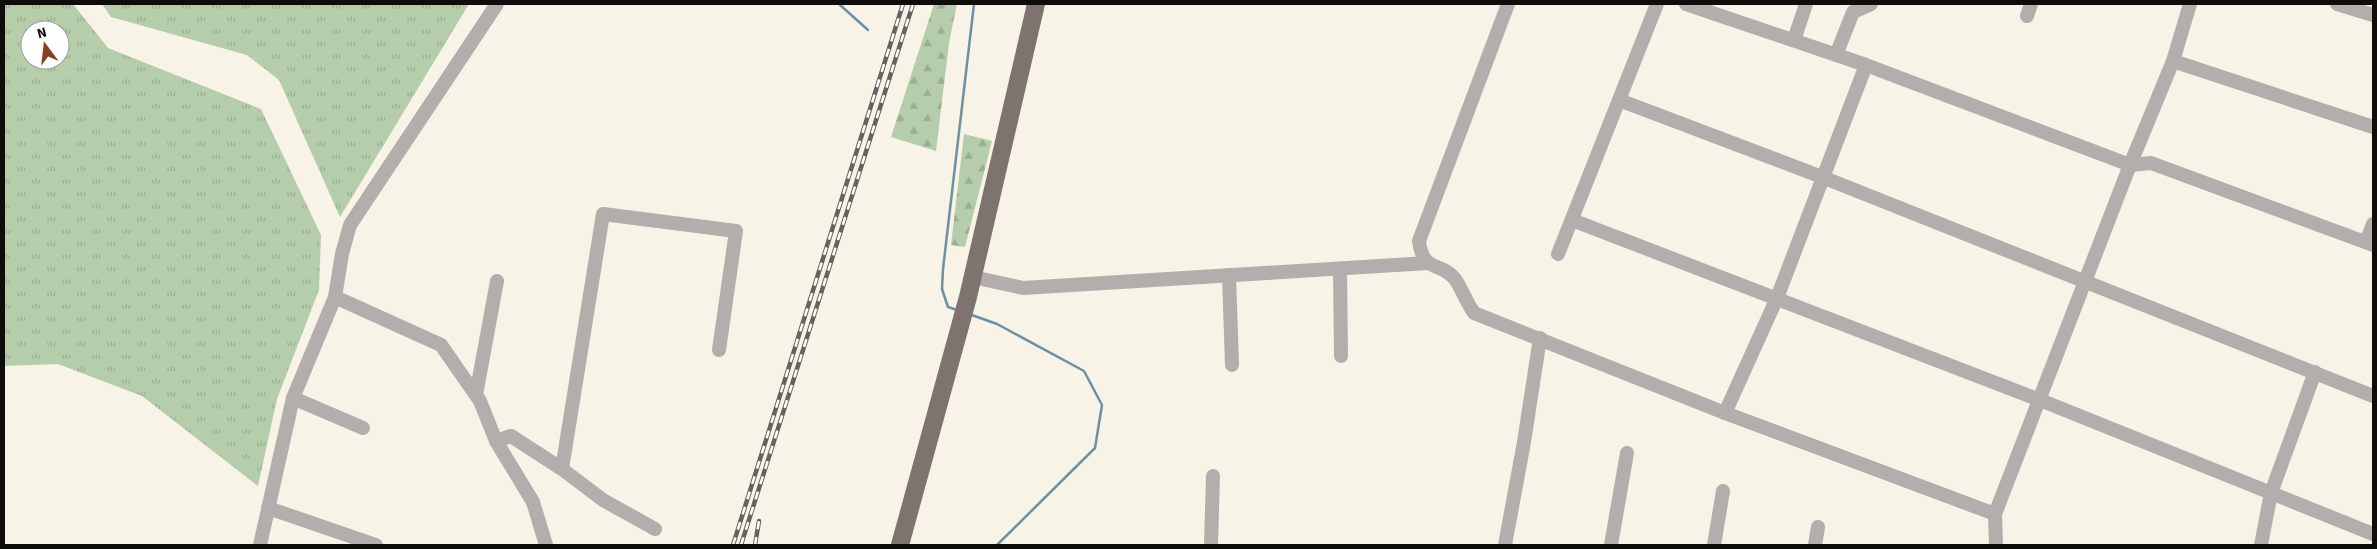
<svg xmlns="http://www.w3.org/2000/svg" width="2377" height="549" viewBox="0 0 2377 549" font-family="'Source Sans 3',sans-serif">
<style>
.grass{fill:url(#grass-tufts);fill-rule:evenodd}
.forest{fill:url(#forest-firs)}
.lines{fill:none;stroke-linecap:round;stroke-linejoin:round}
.stream{stroke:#7090a0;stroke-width:2.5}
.minor{stroke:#b3adab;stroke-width:14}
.major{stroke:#7d736f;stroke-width:18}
.rail-casing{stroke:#65635c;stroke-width:4.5}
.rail{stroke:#fff;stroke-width:2.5;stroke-dasharray:8;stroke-linecap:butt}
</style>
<defs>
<pattern id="grass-tufts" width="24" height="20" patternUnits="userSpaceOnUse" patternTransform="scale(1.25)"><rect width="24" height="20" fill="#b5cdaa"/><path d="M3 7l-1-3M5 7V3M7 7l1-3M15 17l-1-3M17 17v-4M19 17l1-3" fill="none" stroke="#9aaf91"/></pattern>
<pattern id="forest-firs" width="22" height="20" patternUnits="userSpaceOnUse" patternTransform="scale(1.25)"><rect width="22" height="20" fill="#b5cdaa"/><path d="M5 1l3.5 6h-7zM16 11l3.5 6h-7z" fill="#9aaf91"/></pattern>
</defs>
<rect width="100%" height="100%" fill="#f7f3e7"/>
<g class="grass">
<path d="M4,4h69l35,44 153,61 60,126 -2,55 -42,109 -19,87 -116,-90 -84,-32 -54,2zM30,30h30v30h-30z"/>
<polygon points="102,4 469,4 340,217 279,80 247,55 111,17"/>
</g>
<g class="forest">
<polygon points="934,4 957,4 949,43 936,151 891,137"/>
<polygon points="964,134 992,141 965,247 951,245"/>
</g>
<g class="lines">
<g class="stream">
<polyline points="839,4 868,30"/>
<polyline points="957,310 948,307 942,289 943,269 974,4"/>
<polyline points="969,314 997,324 1084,371 1102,405 1095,448 997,545"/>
</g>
<g class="minor">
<path d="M1508,4l-89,237c4,34 24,19 38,41 6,10 10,21 17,31l251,100 270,101"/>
<polyline points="1686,4 1866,65 2130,165 2151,163 2373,245"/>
<polyline points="2337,4 2373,15"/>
<polyline points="2027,16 2031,4"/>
<polyline points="1794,40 1806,4"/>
<polyline points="1836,55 1853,12 1871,4"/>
<polyline points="2173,61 2373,127"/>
<polyline points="1619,100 1822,177 2373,396"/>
<polyline points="1572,220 2040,400 2373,534"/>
<polyline points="2366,242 2373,224"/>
<polyline points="1558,254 1657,4"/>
<polyline points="1340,269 1341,356"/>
<polyline points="1229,275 1232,365"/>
<polyline points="973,277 1023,288 1428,263"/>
<polyline points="335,297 441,345 480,401 496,441 533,502 546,545"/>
<polyline points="476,395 497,281"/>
<polyline points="293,398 363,428"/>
<polyline points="1725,413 1777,298 1866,65"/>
<polyline points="496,441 511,436 562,469 603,500 655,529"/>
<polyline points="562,469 603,214 736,231 719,350"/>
<polyline points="268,508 376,545"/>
<polyline points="260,545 293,398 335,297 342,254 350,225 497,4"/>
<polyline points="1211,545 1213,476"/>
<polyline points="1505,545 1524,442 1540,338"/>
<polyline points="1611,545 1627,453"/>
<polyline points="1714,545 1723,491"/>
<polyline points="1815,545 1818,527"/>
<polyline points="1996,545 1995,514 2130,165 2173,61 2190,4"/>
<polyline points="2261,545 2271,493 2315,372"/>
</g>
<polyline class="major" points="900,545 968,297 1036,4"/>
<g class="rail-casing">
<g id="rail">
<polyline points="733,545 903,4"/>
<polyline points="741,545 913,4"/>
<polyline points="755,545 759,521"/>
</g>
</g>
<use href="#rail" class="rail"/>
</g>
<rect width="2377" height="549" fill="none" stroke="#0e0d09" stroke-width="10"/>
<g transform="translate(45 45) rotate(345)"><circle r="24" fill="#ffffff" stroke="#9f9e9d"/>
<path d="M0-4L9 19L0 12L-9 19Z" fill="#883f22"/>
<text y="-8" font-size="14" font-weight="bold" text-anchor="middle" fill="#0e0d09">N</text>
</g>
</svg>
